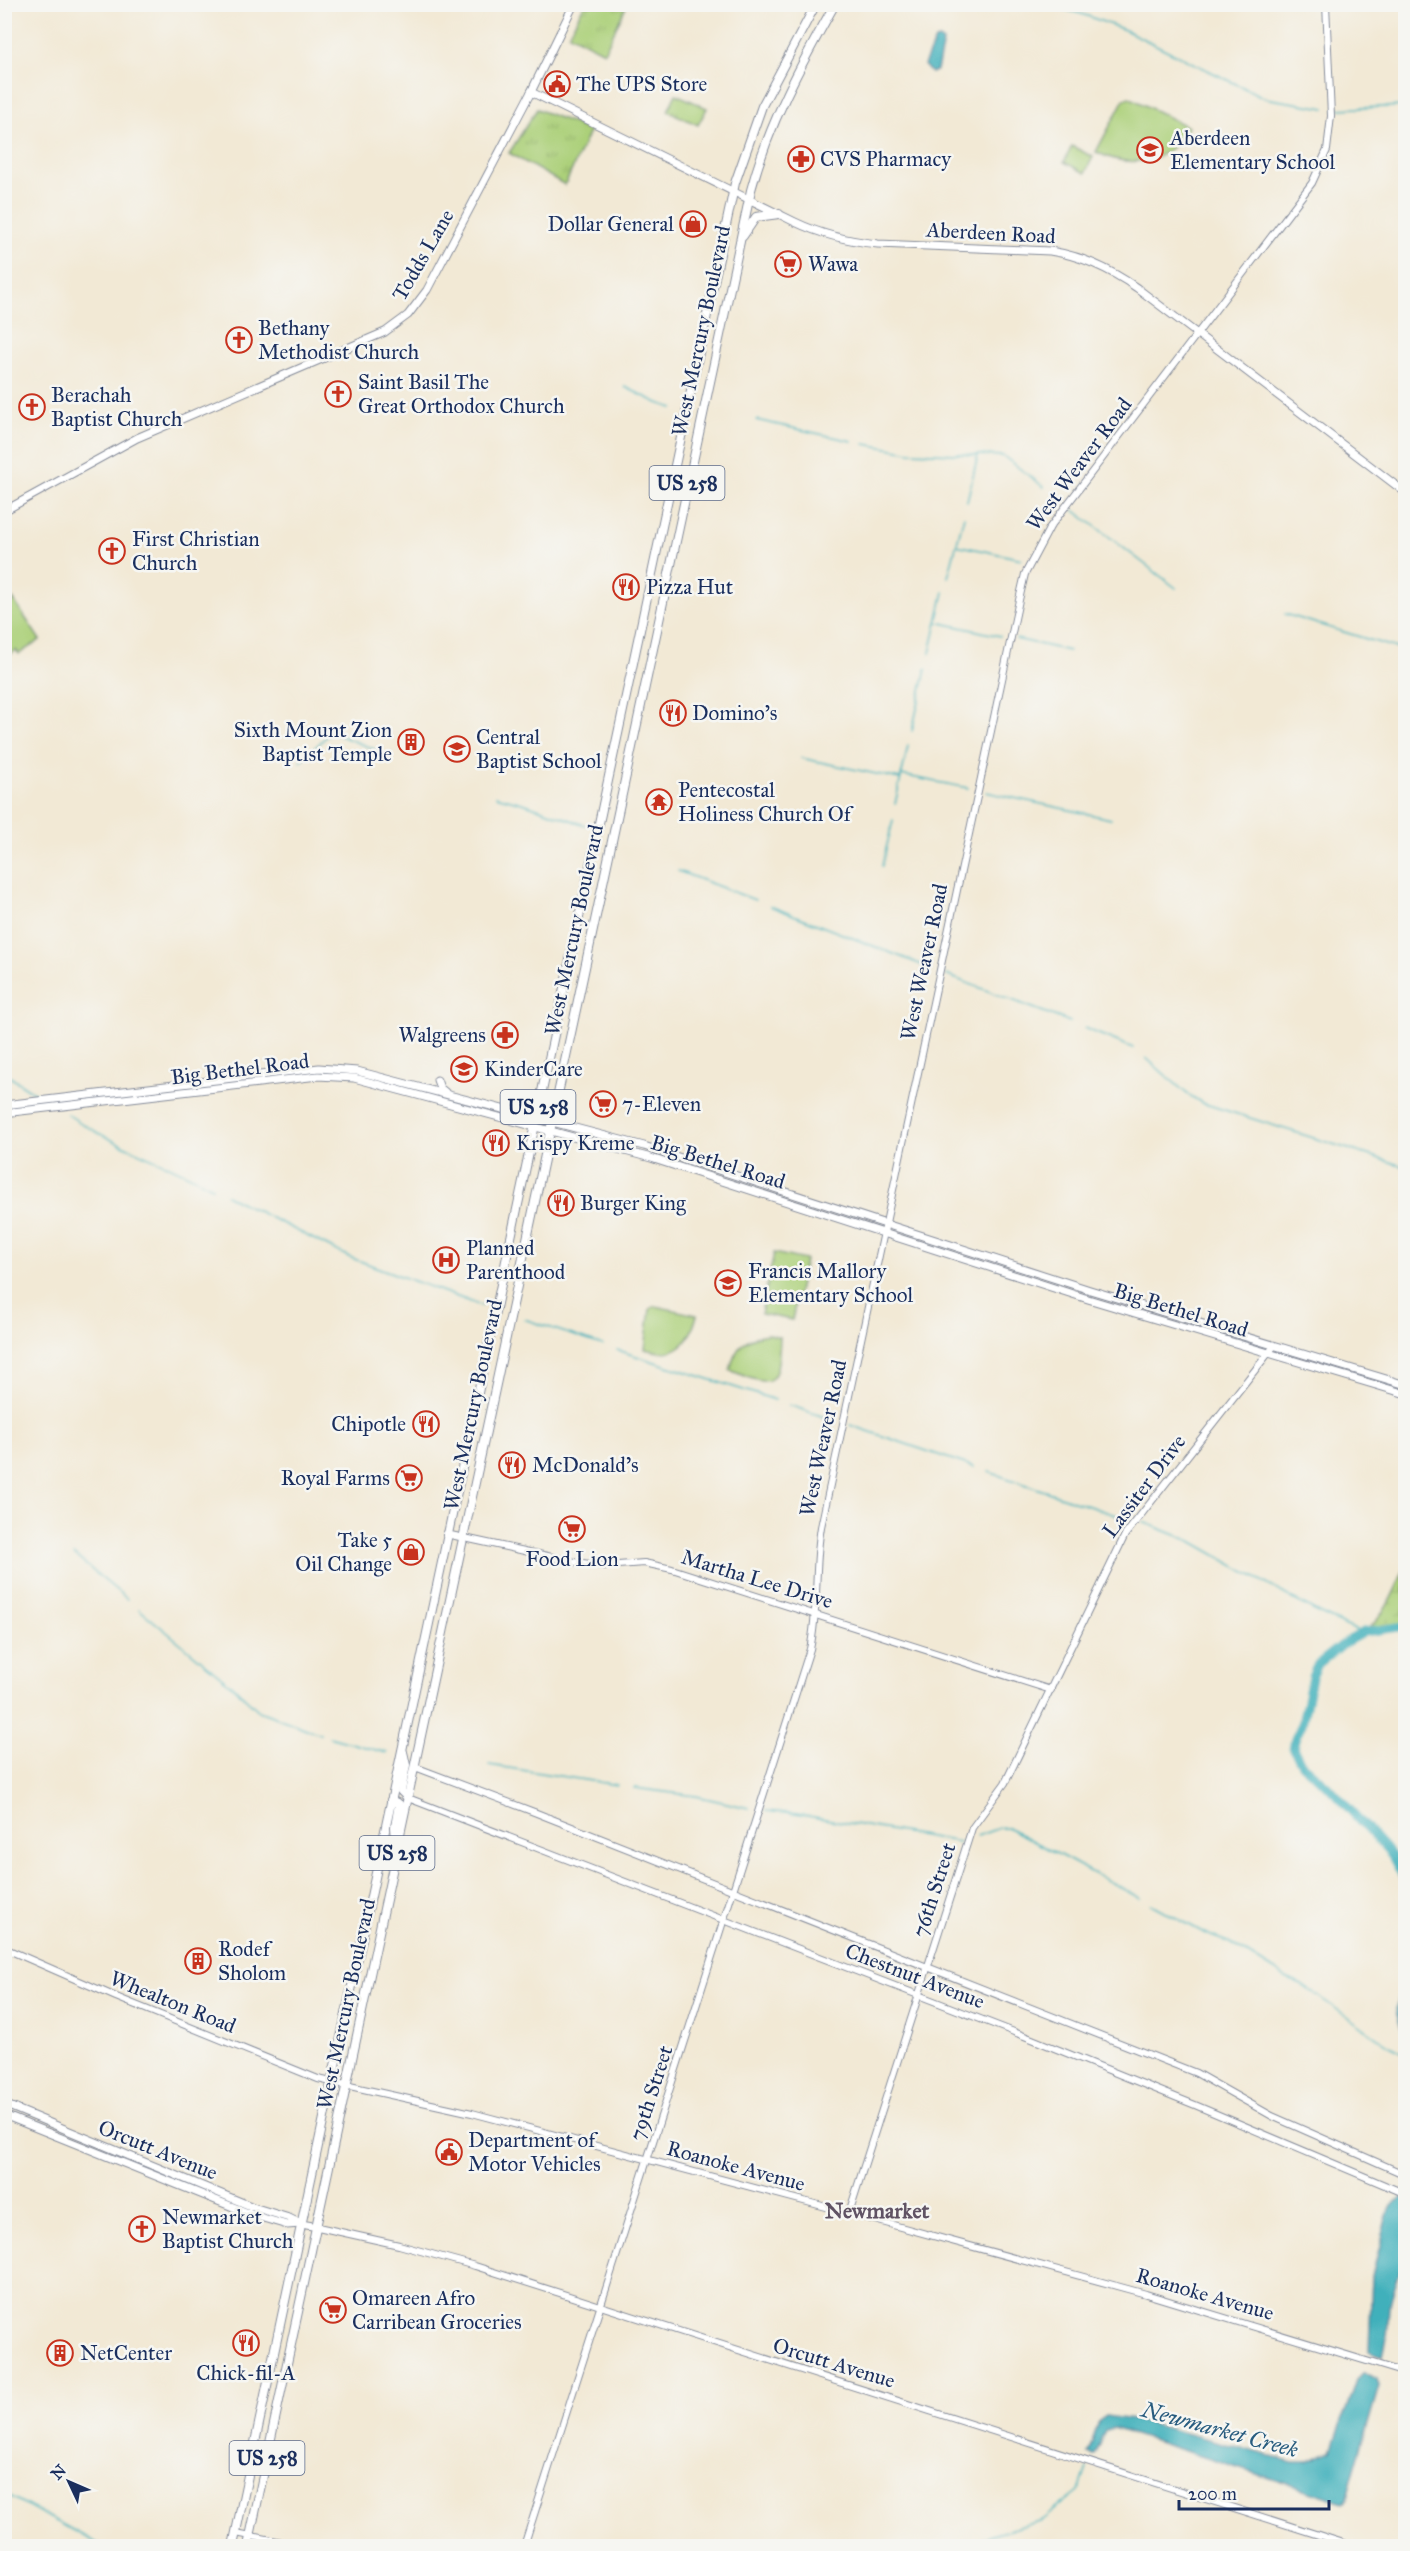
<svg xmlns="http://www.w3.org/2000/svg" width="1410" height="2551" viewBox="0 0 1410 2551" font-family="'IM FELL Great Primer',serif">
<style>
.grass{fill:url(#grass-tufts);stroke:#64806c;stroke-width:1.5}
.wetland{fill:url(#wetland-marsh);stroke:#64806c;stroke-width:1.5}
.pitch{fill:#acd079;stroke:#64806c;stroke-width:1.5}
.water{fill:#40b0bb;stroke:#2e708c;stroke-width:1.5}
.lines{fill:none;stroke-linecap:round;stroke-linejoin:round}
.stream{stroke:#40b0bb;stroke-width:1.5}
.river{stroke:#40b0bb;stroke-width:9}
.tertiary-casing{stroke:#868c9a;stroke-width:8}
.secondary-casing{stroke:#868c9a;stroke-width:9}
.trunk-casing{stroke:#868c9a;stroke-width:10}
.tertiary{stroke:#fff;stroke-width:6}
.secondary{stroke:#fff;stroke-width:7}
.trunk{stroke:#fff;stroke-width:8}
.labels{text-anchor:middle;stroke-width:5;stroke-linejoin:round;paint-order:stroke}
.shield{fill:#f6f6f2;stroke:#5d6b8a;stroke-width:1.5}
.shield-label{font-size:20px;font-weight:bold;fill:#1b2f5e}
.poi-label{font-size:21px;fill:#1b2f5e;stroke:#f6f6f2;text-anchor:start}
.street-label{font-size:21px;fill:#1b2f5e;stroke:#f6f6f2}
.neighbourhood-label{font-size:22px;font-weight:bold;fill:#605364;stroke:#f6f6f2}
.water-label{font-size:22px;font-style:italic;fill:#285c7f;stroke:#f6f6f2}
</style>
<defs>
<pattern id="grass-tufts" width="24" height="20" patternUnits="userSpaceOnUse" patternTransform="scale(1.5)"><rect width="24" height="20" fill="#acd079"/><path d="M3 7l-1-3M5 7V3M7 7l1-3M15 17l-1-3M17 17v-4M19 17l1-3" fill="none" stroke="#93b36b"/></pattern>
<pattern id="wetland-marsh" width="20" height="14" patternUnits="userSpaceOnUse" patternTransform="scale(1.5)"><rect width="20" height="14" fill="#acd079"/><path d="M1 5h8M5 5V1M11 12h8M15 12V8" fill="none" stroke="#93b36b"/></pattern>
</defs>
<rect width="100%" height="100%" fill="#f6f6f2"/>
<filter id="ink" filterUnits="userSpaceOnUse"><feTurbulence type="fractalNoise" baseFrequency=".0167" numOctaves="2"/><feDisplacementMap in="SourceGraphic" scale="12" xChannelSelector="R" yChannelSelector="G"/><feConvolveMatrix kernelMatrix="1 2 1 2 8 2 1 2 1" color-interpolation-filters="sRGB"/></filter>
<filter id="wash" filterUnits="userSpaceOnUse"><feTurbulence type="fractalNoise" baseFrequency=".008" numOctaves="4" result="noise"/><feDisplacementMap in="SourceGraphic" scale="24" xChannelSelector="R" yChannelSelector="G"/><feGaussianBlur stdDeviation="1.35" result="paint"/><feColorMatrix in="noise" values="0 0 0 0 0 0 0 0 0 0 0 0 0 0 0 0 0 1.4 0 .05"/><feComposite in="paint" operator="in"/></filter>
<g filter="url(#wash)">
<rect width="100%" height="100%" fill="#f2e9d5"/>
<g class="grass">
<polygon points="584,5 627,5 604,52 569,34"/>
<polygon points="676,94 707,108 698,125 668,111"/>
<polygon points="537,109 590,130 565,185 509,153"/>
</g>
<path class="wetland" d="M1405,1568v52l-3,4 -33,4c18,-15 26,-39 36,-60z"/>
<g class="pitch">
<path d="M1129,97l59,30c-19,37 -58,42 -92,25l28,-53z"/>
<polygon points="1072,146 1093,157 1085,173 1064,162"/>
<polygon points="13,599 40,640 19,654 16,650 5,658 5,605"/>
<polygon points="774,1253 805,1260 792,1320 761,1314"/>
<path d="M655,1306l42,9c-8,31 -21,43 -52,34l5,-40z"/>
<path d="M769,1334l11,3c-2,48 -5,53 -50,33 5,-22 15,-34 39,-36z"/>
</g>
<g class="water">
<polygon points="939,39 943,42 937,70 931,73 924,65 935,40"/>
<path d="M1405,1977v58c-14,-28 -9,-30 0,-58z"/>
<polygon points="1403,2197 1406,2198 1405,2255 1389,2306 1387,2338 1383,2356 1369,2351 1372,2275 1390,2209 1392,2205"/>
<polygon points="1364,2372 1377,2379 1379,2386 1346,2500 1344,2502 1113,2428 1105,2430 1094,2456 1088,2454 1099,2421 1106,2416 1140,2421 1294,2462 1307,2462 1332,2451 1356,2380"/>
</g>
<g class="lines">
<g class="stream">
<polyline points="1042,4 1082,14 1125,30 1265,98 1325,108"/>
<polyline points="1337,109 1406,106"/>
<polyline points="625,387 658,403 673,408"/>
<polyline points="756,420 852,441"/>
<polyline points="865,444 910,452 1003,456 1044,487"/>
<polyline points="967,501 978,455"/>
<polyline points="1074,510 1176,588"/>
<polyline points="956,545 1022,559"/>
<polyline points="948,577 964,516"/>
<polyline points="1285,614 1406,651"/>
<polyline points="937,622 1000,636"/>
<polyline points="1016,639 1069,651"/>
<polyline points="930,653 944,592"/>
<polyline points="912,731 926,669"/>
<polyline points="801,758 900,779"/>
<polyline points="300,762 331,732 381,752"/>
<polyline points="901,775 968,788"/>
<polyline points="986,792 1111,819"/>
<polyline points="496,796 526,804 585,825"/>
<polyline points="895,804 908,746"/>
<polyline points="882,866 893,820"/>
<polyline points="678,871 755,900"/>
<polyline points="770,906 930,968"/>
<polyline points="946,975 1070,1022"/>
<polyline points="1084,1028 1133,1048"/>
<polyline points="1146,1058 1186,1093 1202,1103 1406,1167"/>
<polyline points="4,1073 36,1094"/>
<path d="M67,1114c45,31 98,47 145,73"/>
<polyline points="226,1195 349,1257 482,1306"/>
<polyline points="524,1319 602,1345"/>
<polyline points="617,1350 775,1400"/>
<polyline points="789,1405 833,1420"/>
<polyline points="850,1425 974,1467"/>
<polyline points="989,1472 1124,1518"/>
<polyline points="1143,1522 1191,1541 1318,1613 1355,1630 1364,1632"/>
<polyline points="74,1555 127,1599"/>
<polyline points="139,1609 231,1685 259,1711 320,1734"/>
<polyline points="329,1737 387,1753"/>
<polyline points="489,1765 617,1785"/>
<polyline points="634,1788 696,1796 749,1808"/>
<polyline points="766,1811 796,1814 959,1842"/>
<polyline points="977,1836 999,1828 1009,1828 1140,1898"/>
<polyline points="1151,1904 1206,1934 1230,1943 1286,1978 1302,1985 1388,2045 1406,2054"/>
<polyline points="4,2493 102,2546"/>
<polyline points="956,2546 1042,2520 1079,2491 1087,2468"/>
</g>
<polyline class="river" points="1406,1626 1364,1632 1346,1642 1318,1664 1312,1677 1302,1724 1295,1739 1293,1749 1302,1764 1332,1790 1392,1856 1406,1882"/>
</g>
</g>
<g filter="url(#ink)">
<g class="lines">
<g class="tertiary-casing">
<g id="tertiary">
<polyline points="446,1534 575,1562 605,1566 644,1563 672,1569 1051,1690"/>
<polyline points="415,1767 534,1812 1196,2073 1272,2116 1406,2175"/>
<polyline points="408,1798 1032,2039 1195,2105 1406,2194"/>
<polyline points="4,1948 116,1997 318,2079 472,2113 849,2213 1146,2294 1406,2373"/>
<polyline points="849,2213 972,1828 1005,1783 1125,1535 1274,1346"/>
<polyline points="318,2227 399,2245 475,2266 1353,2546"/>
<polyline points="236,2533 302,2546"/>
<path d="M524,2546l286,-897c9,-40 4,-81 11,-122l198,-927 6,-26 25,-47 262,-344 15,-33 4,-34 -5,-112"/>
</g>
</g>
<g class="secondary-casing">
<g id="secondary">
<path d="M531,92l264,130c27,13 53,19 83,22l172,7c33,5 60,18 87,37l269,205"/>
<polyline points="4,511 137,438 385,332 408,315 427,290 531,92 574,4"/>
<polyline points="437,1080 440,1088 445,1092"/>
<polyline points="4,1105 319,1068 357,1071 644,1146 1090,1290 1406,1385"/>
<polyline points="4,1113 318,1076 354,1078 651,1158 1088,1299 1406,1394"/>
<polyline points="4,2104 253,2207 289,2218 301,2224"/>
<polyline points="4,2115 253,2215 287,2225 301,2224 318,2227"/>
</g>
</g>
<g class="trunk-casing">
<g id="trunk">
<polyline points="743,236 756,217 779,214"/>
<polyline points="403,1752 406,1765 401,1791 408,1798"/>
<polyline points="391,1800 399,1804 395,1827 396,1841"/>
<polyline points="233,2546 735,183 762,106 816,4"/>
<path d="M248,2546l503,-2356c18,-67 50,-126 84,-186"/>
</g>
</g>
<use href="#tertiary" class="tertiary"/>
<use href="#secondary" class="secondary"/>
<use href="#trunk" class="trunk"/>
</g>
</g>
<defs>
<g id="civic-ring" transform="scale(1.35)"><circle r="9.5" fill="#f6f6f2" stroke="#c8321e" stroke-width="1.5"/><path d="M-.6-6.5H3V-4.5H.6V-3L4-1V1h2V6H-6V1h2V-1L-.6-3ZM-1.2 2.5V6h2.4V2.5Z" fill="#c8321e"/></g>
<g id="school-ring" transform="scale(1.35)"><circle r="9.5" fill="#f6f6f2" stroke="#c8321e" stroke-width="1.5"/><path d="M0-5L7-2L0 1L-7-2ZM-4 1L0 2.5L4 1V4Q0 6-4 4Z" fill="#c8321e"/></g>
<g id="pharmacy-ring" transform="scale(1.35)"><circle r="9.5" fill="#f6f6f2" stroke="#c8321e" stroke-width="1.5"/><path d="M-2-6h4v4h4v4h-4v4h-4v-4h-4v-4h4Z" fill="#c8321e"/></g>
<g id="shop-ring" transform="scale(1.35)"><circle r="9.5" fill="#f6f6f2" stroke="#c8321e" stroke-width="1.5"/><path d="M-5-2.5h2.3a2.7 3.5 0 0 1 5.4 0H5L5.5 6h-11ZM-1.5-2.5h3a1.5 2.3 0 0 0-3 0Z" fill="#c8321e"/></g>
<g id="supermarket-ring" transform="scale(1.35)"><circle r="9.5" fill="#f6f6f2" stroke="#c8321e" stroke-width="1.5"/><path d="M-6-5.5h2.5l.6 2H6L4.5 2H-2.5L-4.4-4H-6ZM-1.5 3.2a1.3 1.3 0 1 0 .1 0ZM3 3.2a1.3 1.3 0 1 0 .1 0Z" fill="#c8321e"/></g>
<g id="church-ring" transform="scale(1.35)"><circle r="9.5" fill="#f6f6f2" stroke="#c8321e" stroke-width="1.5"/><path d="M-1.2-6h2.4v3.5h3.3v2.4h-3.3V6h-2.4V-.1h-3.3v-2.4h3.3Z" fill="#c8321e"/></g>
<g id="restaurant-ring" transform="scale(1.35)"><circle r="9.5" fill="#f6f6f2" stroke="#c8321e" stroke-width="1.5"/><path d="M-5-6h1v4h1v-4h1v4h1v-4h1v5L-1.5 .5V6h-2V.5L-5-1ZM5-6V6H3V1.5H1.5Q1.5-4 5-6Z" fill="#c8321e"/></g>
<g id="building-ring" transform="scale(1.35)"><circle r="9.5" fill="#f6f6f2" stroke="#c8321e" stroke-width="1.5"/><path d="M-4-6H4V6H1V3H-1V6H-4ZM-2.5-4.3h1.7v1.8h-1.7ZM.8-4.3h1.7v1.8H.8ZM-2.5-1h1.7V.8h-1.7ZM.8-1h1.7V.8H.8Z" fill="#c8321e"/></g>
<g id="temple-ring" transform="scale(1.35)"><circle r="9.5" fill="#f6f6f2" stroke="#c8321e" stroke-width="1.5"/><path d="M0-6L5-2H3V0L6.5 2.5H4V6H1.5V3h-3V6H-4V2.5H-6.5L-3 0V-2H-5Z" fill="#c8321e"/></g>
<g id="hospital-ring" transform="scale(1.35)"><circle r="9.5" fill="#f6f6f2" stroke="#c8321e" stroke-width="1.5"/><path d="M-5-5h3v3.5h4V-5h3V5h-3V1.5h-4V5h-3Z" fill="#c8321e"/></g>
</defs>
<g fill-rule="evenodd">
<use href="#civic-ring" x="557" y="84"/>
<use href="#school-ring" x="1150" y="150"/>
<use href="#pharmacy-ring" x="801" y="159"/>
<use href="#shop-ring" x="693" y="224"/>
<use href="#supermarket-ring" x="788" y="264"/>
<use href="#church-ring" x="239" y="340"/>
<use href="#church-ring" x="338" y="394"/>
<use href="#church-ring" x="32" y="407"/>
<use href="#church-ring" x="112" y="551"/>
<use href="#restaurant-ring" x="626" y="587"/>
<use href="#restaurant-ring" x="673" y="713"/>
<use href="#building-ring" x="411" y="742"/>
<use href="#school-ring" x="457" y="749"/>
<use href="#temple-ring" x="659" y="802"/>
<use href="#pharmacy-ring" x="505" y="1035"/>
<use href="#school-ring" x="464" y="1069"/>
<use href="#supermarket-ring" x="603" y="1104"/>
<use href="#restaurant-ring" x="496" y="1143"/>
<use href="#restaurant-ring" x="561" y="1203"/>
<use href="#hospital-ring" x="446" y="1260"/>
<use href="#school-ring" x="728" y="1283"/>
<use href="#restaurant-ring" x="426" y="1424"/>
<use href="#restaurant-ring" x="512" y="1465"/>
<use href="#supermarket-ring" x="409" y="1478"/>
<use href="#supermarket-ring" x="572" y="1529"/>
<use href="#shop-ring" x="411" y="1552"/>
<use href="#building-ring" x="198" y="1961"/>
<use href="#civic-ring" x="449" y="2152"/>
<use href="#church-ring" x="142" y="2229"/>
<use href="#supermarket-ring" x="333" y="2310"/>
<use href="#restaurant-ring" x="246" y="2343"/>
<use href="#building-ring" x="60" y="2353"/>
</g>
<g class="labels">
<g class="shield">
<rect x="649.5" y="466" width="75" height="34" rx="4.5"/>
<rect x="500.5" y="1090" width="75" height="34" rx="4.5"/>
<rect x="359.5" y="1836" width="75" height="34" rx="4.5"/>
<rect x="229.5" y="2441" width="75" height="34" rx="4.5"/>
</g>
<g class="shield-label">
<text x="687" y="490">US 258</text>
<text x="538" y="1114">US 258</text>
<text x="397" y="1860">US 258</text>
<text x="267" y="2465">US 258</text>
</g>
<g class="poi-label">
<text x="576" y="91">The UPS Store</text>
<text x="1170" y="145">Aberdeen<tspan x="1170" dy="24">Elementary School</tspan></text>
<text x="820" y="166">CVS Pharmacy</text>
<text x="674" y="231" text-anchor="end">Dollar General</text>
<text x="808" y="271">Wawa</text>
<text x="258" y="335">Bethany<tspan x="258" dy="24">Methodist Church</tspan></text>
<text x="358" y="389">Saint Basil The<tspan x="358" dy="24">Great Orthodox Church</tspan></text>
<text x="51" y="402">Berachah<tspan x="51" dy="24">Baptist Church</tspan></text>
<text x="132" y="546">First Christian<tspan x="132" dy="24">Church</tspan></text>
<text x="646" y="594">Pizza Hut</text>
<text x="692" y="720">Domino's</text>
<text x="392" y="737" text-anchor="end">Sixth Mount Zion<tspan x="392" dy="24">Baptist Temple</tspan></text>
<text x="476" y="744">Central<tspan x="476" dy="24">Baptist School</tspan></text>
<text x="678" y="797">Pentecostal<tspan x="678" dy="24">Holiness Church Of</tspan></text>
<text x="486" y="1042" text-anchor="end">Walgreens</text>
<text x="484" y="1076">KinderCare</text>
<text x="622" y="1111">7-Eleven</text>
<text x="516" y="1150">Krispy Kreme</text>
<text x="580" y="1210">Burger King</text>
<text x="466" y="1255">Planned<tspan x="466" dy="24">Parenthood</tspan></text>
<text x="748" y="1278">Francis Mallory<tspan x="748" dy="24">Elementary School</tspan></text>
<text x="406" y="1431" text-anchor="end">Chipotle</text>
<text x="532" y="1472">McDonald's</text>
<text x="390" y="1485" text-anchor="end">Royal Farms</text>
<text x="392" y="1547" text-anchor="end">Take 5<tspan x="392" dy="24">Oil Change</tspan></text>
<text x="572" y="1566" text-anchor="middle">Food Lion</text>
<text x="218" y="1956">Rodef<tspan x="218" dy="24">Sholom</tspan></text>
<text x="468" y="2147">Department of<tspan x="468" dy="24">Motor Vehicles</tspan></text>
<text x="162" y="2224">Newmarket<tspan x="162" dy="24">Baptist Church</tspan></text>
<text x="352" y="2305">Omareen Afro<tspan x="352" dy="24">Carribean Groceries</tspan></text>
<text x="80" y="2360">NetCenter</text>
<text x="246" y="2380" text-anchor="middle">Chick-fil-A</text>
</g>
<g class="street-label">
<text transform="translate(991 233) rotate(3)" y="7">Aberdeen Road</text>
<text transform="translate(423 255) rotate(-60)" y="7">Todds Lane</text>
<text transform="translate(701 331) rotate(-78)" y="7">West Mercury Boulevard</text>
<text transform="translate(1079 464) rotate(-53)" y="7">West Weaver Road</text>
<text transform="translate(574 930) rotate(-78)" y="7">West Mercury Boulevard</text>
<text transform="translate(924 962) rotate(-78)" y="7">West Weaver Road</text>
<text transform="translate(240 1069) rotate(-7)" y="7">Big Bethel Road</text>
<text transform="translate(718 1162) rotate(17)" y="7">Big Bethel Road</text>
<text transform="translate(1181 1310) rotate(17)" y="7">Big Bethel Road</text>
<text transform="translate(473 1405) rotate(-78)" y="7">West Mercury Boulevard</text>
<text transform="translate(823 1438) rotate(-78)" y="7">West Weaver Road</text>
<text transform="translate(1144 1486) rotate(-53)" y="7">Lassiter Drive</text>
<text transform="translate(757 1579) rotate(17)" y="7">Martha Lee Drive</text>
<text transform="translate(934 1890) rotate(-72)" y="7">76th Street</text>
<text transform="translate(915 1976) rotate(21)" y="7">Chestnut Avenue</text>
<text transform="translate(173 2002) rotate(22)" y="7">Whealton Road</text>
<text transform="translate(346 2004) rotate(-78)" y="7">West Mercury Boulevard</text>
<text transform="translate(651 2093) rotate(-72)" y="7">79th Street</text>
<text transform="translate(158 2150) rotate(22)" y="7">Orcutt Avenue</text>
<text transform="translate(736 2166) rotate(15)" y="7">Roanoke Avenue</text>
<text transform="translate(1205 2294) rotate(16)" y="7">Roanoke Avenue</text>
<text transform="translate(834 2363) rotate(17)" y="7">Orcutt Avenue</text>
</g>
<g class="neighbourhood-label">
<text x="877" y="2218">Newmarket</text>
</g>
<g class="water-label">
<text transform="translate(1220 2429) rotate(15)" y="8">Newmarket Creek</text>
</g>
</g>
<rect width="1410" height="2551" fill="none" stroke="#f6f6f2" stroke-width="24"/>
<g transform="translate(69 2482) rotate(314)" stroke="#f6f6f2" stroke-width="4.5" paint-order="stroke">
<path d="M0-4.5L10 22L0 15L-10 22Z" fill="#1b2f5e"/>
<text y="-9" font-size="16" font-weight="bold" text-anchor="middle" fill="#1b2f5e">N</text>
</g>
<path d="M1179 2500v9h150v-9" fill="none" stroke="#1b2f5e" stroke-width="3"/>
<text x="1188" y="2500" font-size="18" fill="#1b2f5e" stroke="#f6f6f2" stroke-width="4.5" paint-order="stroke">200 m</text>
</svg>
